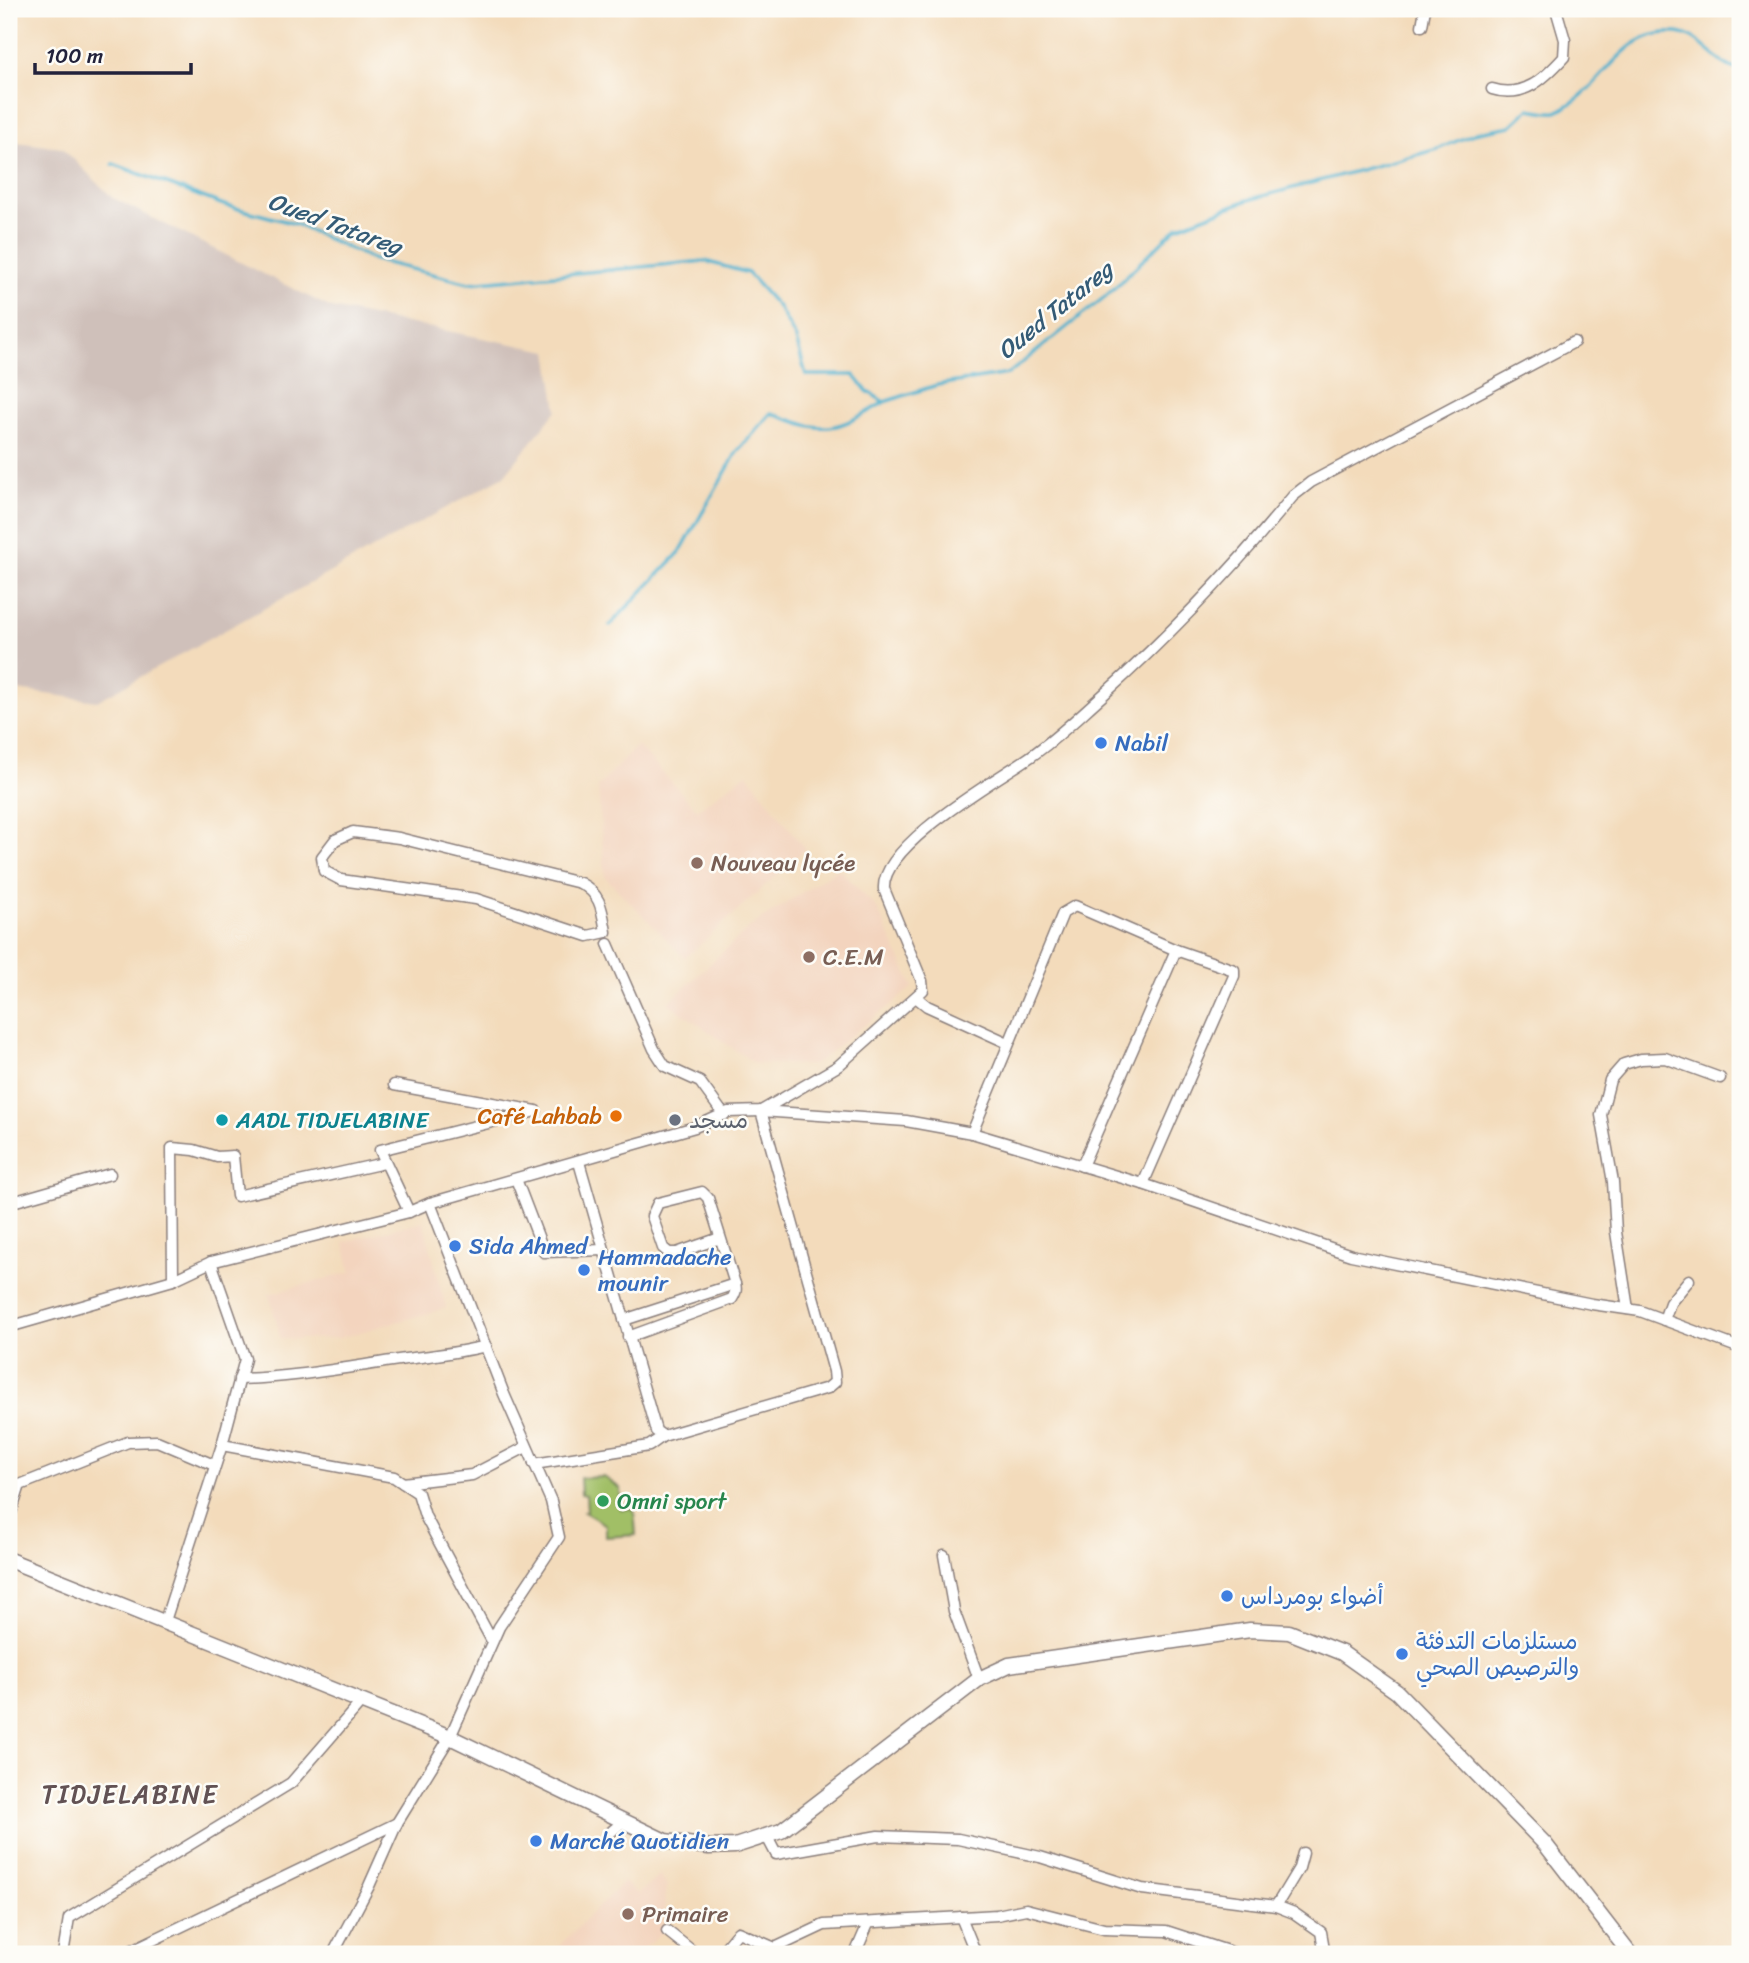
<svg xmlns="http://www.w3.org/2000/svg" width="1749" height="1963" viewBox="0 0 1749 1963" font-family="Sriracha,'Playpen Sans Arabic',sans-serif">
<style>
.built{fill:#f3d4be}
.industrial{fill:#cfc0ba}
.green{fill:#a1bf66;stroke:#627050;stroke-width:2}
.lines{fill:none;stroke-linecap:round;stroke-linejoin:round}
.stream{stroke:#4fb1ce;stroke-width:3.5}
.minor-casing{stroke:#8a7e7b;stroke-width:13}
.major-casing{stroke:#8a7e7b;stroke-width:17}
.minor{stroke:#fff;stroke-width:10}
.major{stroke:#fff;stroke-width:14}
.shop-dot{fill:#3f7fe0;stroke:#fdfcf7;stroke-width:2.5}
.education-dot{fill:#8d6e63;stroke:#fdfcf7;stroke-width:2.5}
.food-dot{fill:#e8710a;stroke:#fdfcf7;stroke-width:2.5}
.culture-dot{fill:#0f9aa8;stroke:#fdfcf7;stroke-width:2.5}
.worship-dot{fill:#6b7280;stroke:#fdfcf7;stroke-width:2.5}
.leisure-dot{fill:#2e9e5b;stroke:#fdfcf7;stroke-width:2.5}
.labels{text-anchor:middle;stroke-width:5;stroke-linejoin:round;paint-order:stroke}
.shop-label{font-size:23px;fill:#366cbe;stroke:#fdfcf7;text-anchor:start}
.education-label{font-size:23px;fill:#785e54;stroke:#fdfcf7;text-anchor:start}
.food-label{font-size:23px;fill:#c56008;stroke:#fdfcf7;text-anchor:end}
.culture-label{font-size:23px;fill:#0d838f;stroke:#fdfcf7;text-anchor:start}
.worship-label{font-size:23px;fill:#5b616d;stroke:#fdfcf7;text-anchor:start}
.leisure-label{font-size:23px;fill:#27864d;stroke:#fdfcf7;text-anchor:start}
.water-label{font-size:24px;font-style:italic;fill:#345b76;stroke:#fdfcf7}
.quarter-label{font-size:26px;letter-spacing:2px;fill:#625254;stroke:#fdfcf7}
</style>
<rect width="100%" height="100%" fill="#fdfcf7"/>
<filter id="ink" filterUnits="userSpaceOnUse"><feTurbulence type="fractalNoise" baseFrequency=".0143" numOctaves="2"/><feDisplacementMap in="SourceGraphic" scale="14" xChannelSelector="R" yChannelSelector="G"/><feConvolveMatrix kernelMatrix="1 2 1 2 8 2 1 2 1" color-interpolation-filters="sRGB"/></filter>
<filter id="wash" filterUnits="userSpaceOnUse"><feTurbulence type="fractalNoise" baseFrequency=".00686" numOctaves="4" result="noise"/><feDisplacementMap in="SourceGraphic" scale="28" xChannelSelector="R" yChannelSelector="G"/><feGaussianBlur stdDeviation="1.57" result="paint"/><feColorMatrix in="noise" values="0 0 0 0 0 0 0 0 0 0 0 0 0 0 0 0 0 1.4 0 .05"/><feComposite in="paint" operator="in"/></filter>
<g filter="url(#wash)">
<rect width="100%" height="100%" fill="#f3dbbb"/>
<g class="built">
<polygon points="637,745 697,810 747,773 805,849 685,958 605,877 598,787"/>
<polygon points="838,869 877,908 913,987 814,1065 754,1063 668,1003 750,927"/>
<polygon points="423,1221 446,1308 339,1338 281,1339 269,1294 351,1272 344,1242"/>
<polygon points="660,1875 667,1885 662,1933 638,1954 551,1954 623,1882 638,1894"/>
</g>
<polygon class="industrial" points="9,141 62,148 113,198 331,308 548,351 557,410 504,476 97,701 9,689"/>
<polygon class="green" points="604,1477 620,1488 621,1509 634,1508 636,1535 606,1537 606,1525 584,1512 587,1511 586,1495 581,1494 580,1478"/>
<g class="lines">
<g class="stream">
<path d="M113,164l111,41 72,19 78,36 95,23 236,-22 43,12 31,35 17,31 10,36h48l13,16 17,11 53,-17 71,-11 98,-78 71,-69 71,-27 190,-51 40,-17 33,-6 18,-17c8,1 19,4 27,3 5,-1 10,-6 14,-8 38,-24 54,-76 107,-71 26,3 39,33 63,37"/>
<path d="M610,625l70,-73 57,-100 34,-39c56,21 61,20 112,-10"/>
</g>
</g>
</g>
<g filter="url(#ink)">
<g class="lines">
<g class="minor-casing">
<g id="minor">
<polyline points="1422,26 1425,9"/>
<path d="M1492,89c31,10 52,-10 72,-32l1,-17 -9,-31"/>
<path d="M353,832l46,6 181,45c21,11 22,26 26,49l-18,4 -112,-37 -135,-19 -17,-9 -2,-14 13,-17z"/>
<polyline points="608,944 654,1049 665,1066 700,1082 724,1115"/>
<polyline points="917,998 927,1006 1008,1043"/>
<polyline points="394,1085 536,1111 380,1150 409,1212"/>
<polyline points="972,1133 1063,913 1075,906 1176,950 1234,970 1234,976 1143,1184"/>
<polyline points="579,1162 656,1431 663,1436 828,1388 835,1382 834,1371 761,1111 906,1121 972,1133 1143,1184 1351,1255 1592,1304 1640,1311 1740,1348"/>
<polyline points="1082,1166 1176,950"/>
<polyline points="516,1179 544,1252 604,1250"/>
<polyline points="9,1203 110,1174"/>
<polyline points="173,1280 172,1148 194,1150 217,1157 233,1156 237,1196 384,1163"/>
<polyline points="1628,1309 1616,1232 1613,1182 1601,1115 1610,1080 1624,1064 1641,1059 1665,1058 1720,1078"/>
<polyline points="624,1320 735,1284"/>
<polyline points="1664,1320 1670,1303 1689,1280"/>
<path d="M9,1327l164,-47 38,-18 198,-50 21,-9 265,-76 33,-15 33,-1 77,-45 85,-76 -1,-9 -38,-92c-3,-43 106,-105 140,-128 28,-18 53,-43 78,-65 68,-61 133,-129 191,-200l18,-14 263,-140"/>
<path d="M628,1337l104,-38c3,-5 5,-9 3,-15l-27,-86 -6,-6 -44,11 -6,13 11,32 6,5h8l43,-15"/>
<path d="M239,1379c48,-1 93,-9 140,-16 36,-6 71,-8 107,-17"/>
<polyline points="222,1445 394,1477 418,1493 425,1516 492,1641"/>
<polyline points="534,1464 649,1446 663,1436"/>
<polyline points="403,1483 472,1475 526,1447"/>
<polyline points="9,1519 20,1485 128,1442 157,1441 214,1465"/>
<polyline points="944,1555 954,1611 979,1679"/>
<polyline points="165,1621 222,1445 245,1359 211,1262"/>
<polyline points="612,1831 624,1821"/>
<polyline points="766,1835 776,1854 878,1836 958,1839 1040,1857 1142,1889 1276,1906 1294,1913 1321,1932 1325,1954"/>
<polyline points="1276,1906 1299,1868 1303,1853"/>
<polyline points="961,1917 976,1954"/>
<polyline points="667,1931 696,1954"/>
<polyline points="63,1954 69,1918 291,1783 362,1701"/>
<polyline points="124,1954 397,1823"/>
<polyline points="333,1954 369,1886 397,1823 450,1737 499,1627 559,1537 551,1501 504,1394 430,1203"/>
<polyline points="720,1954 738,1932 775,1948 824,1925 997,1915 1026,1909 1104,1929 1166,1931 1237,1954"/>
<polyline points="855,1954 868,1924"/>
</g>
</g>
<g class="major-casing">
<polyline id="major" points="9,1560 450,1737 665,1841 709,1847 735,1846 781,1831 979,1679 1009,1665 1250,1630 1289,1632 1342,1653 1397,1692 1545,1844 1630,1954"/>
</g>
<use href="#minor" class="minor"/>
<use href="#major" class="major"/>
</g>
</g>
<g class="shop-dot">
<circle cx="1101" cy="743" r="7"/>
<circle cx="455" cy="1246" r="7"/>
<circle cx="584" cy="1270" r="7"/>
<circle cx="1227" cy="1596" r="7"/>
<circle cx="1402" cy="1654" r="7"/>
<circle cx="536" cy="1841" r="7"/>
</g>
<g class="education-dot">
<circle cx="697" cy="863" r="7"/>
<circle cx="809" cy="957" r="7"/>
<circle cx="628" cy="1914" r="7"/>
</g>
<circle class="food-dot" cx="616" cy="1116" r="7"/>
<circle class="culture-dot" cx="222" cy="1120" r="7"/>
<circle class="worship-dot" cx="675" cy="1120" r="7"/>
<circle class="leisure-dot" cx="603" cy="1501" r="7"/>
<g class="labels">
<g class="shop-label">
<text x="1115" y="751">Nabil</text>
<text x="469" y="1254">Sida Ahmed</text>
<text x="598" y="1265">Hammadache<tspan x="598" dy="26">mounir</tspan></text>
<text x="1241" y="1604">أضواء بومرداس</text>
<text x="1416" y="1649">مستلزمات التدفئة<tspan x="1416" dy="26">والترصيص الصحي</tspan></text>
<text x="550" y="1849">Marché Quotidien</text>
</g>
<g class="education-label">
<text x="711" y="871">Nouveau lycée</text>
<text x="823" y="965">C.E.M</text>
<text x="642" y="1922">Primaire</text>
</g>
<g class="food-label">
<text x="602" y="1124">Café Lahbab</text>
</g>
<g class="culture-label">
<text x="236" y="1128">AADL TIDJELABINE</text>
</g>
<g class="worship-label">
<text x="689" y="1128">مسجد</text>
</g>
<g class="leisure-label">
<text x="617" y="1509">Omni sport</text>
</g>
<g class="water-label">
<text transform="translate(335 224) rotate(20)" y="8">Oued Tatareg</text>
<text transform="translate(1055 310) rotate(-39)" y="8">Oued Tatareg</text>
</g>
<g class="quarter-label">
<text x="130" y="1803">TIDJELABINE</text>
</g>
</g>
<rect width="1749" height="1963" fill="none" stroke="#fdfcf7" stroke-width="35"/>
<path d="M35 63v10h156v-10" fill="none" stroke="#22223b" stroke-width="3.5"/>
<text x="46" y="63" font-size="21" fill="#22223b" stroke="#fdfcf7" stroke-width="5" paint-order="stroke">100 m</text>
</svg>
